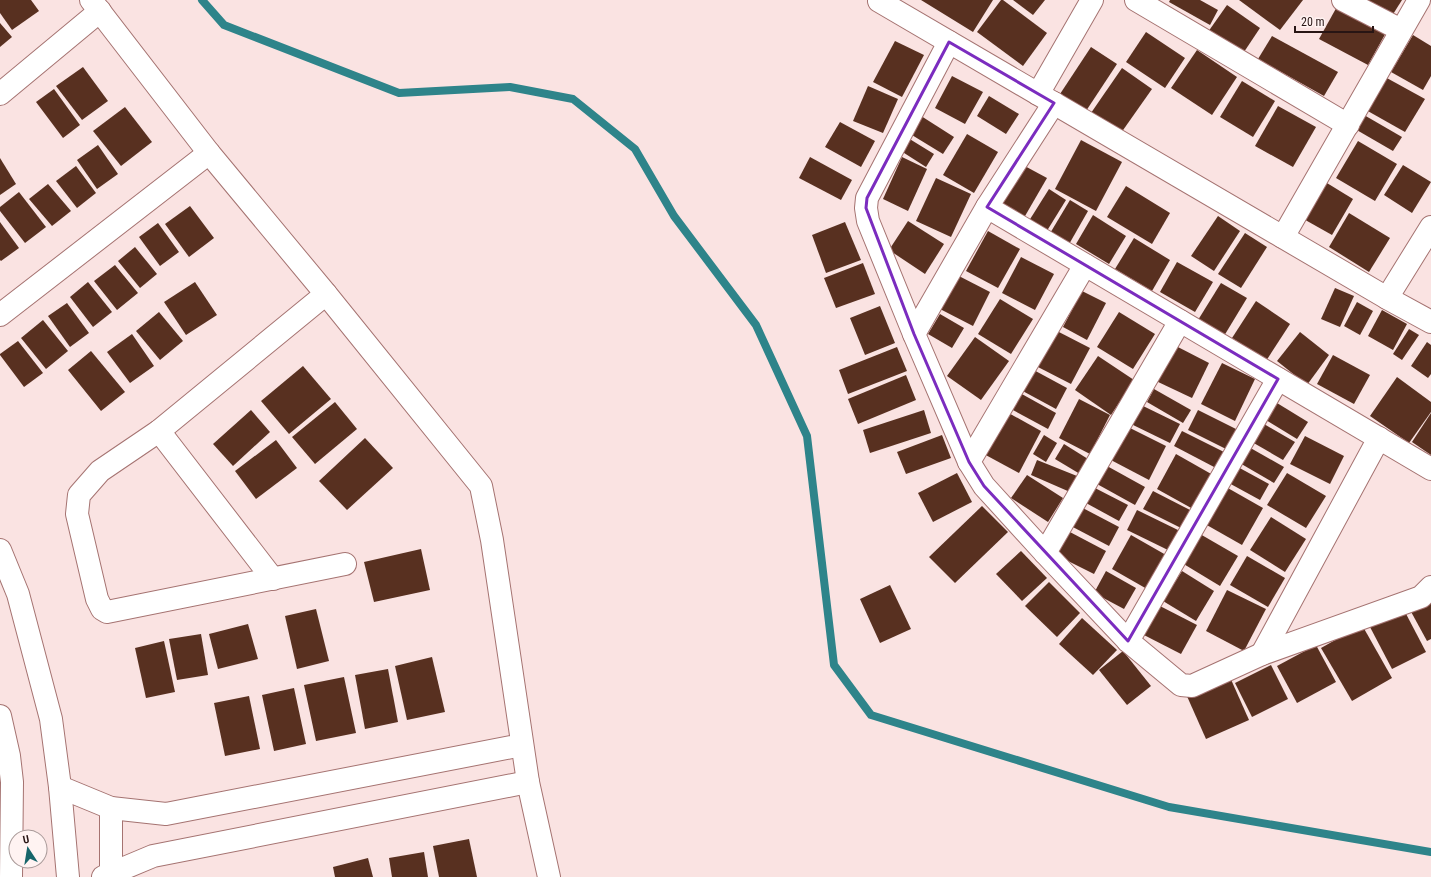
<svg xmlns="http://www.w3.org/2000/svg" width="1431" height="877" viewBox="0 0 1431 877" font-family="'Roboto Condensed',sans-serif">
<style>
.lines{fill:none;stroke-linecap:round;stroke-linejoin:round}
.stream{stroke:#2e848a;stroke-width:8}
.building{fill:#583020}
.minor-casing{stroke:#a57371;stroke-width:24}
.minor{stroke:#fff;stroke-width:22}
.marked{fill:none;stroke:#7b2cbf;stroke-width:3;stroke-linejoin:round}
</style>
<rect width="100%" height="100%" fill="#fae3e2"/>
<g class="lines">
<polyline class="stream" points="202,0 224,25 399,93 510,87 573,99 635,149 674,216 756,325 807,436 834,665 871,715 1169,807 1431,852"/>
</g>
<g class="building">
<polygon points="0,0 31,0 39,11 12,30 0,13"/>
<polygon points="921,0 993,0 973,32"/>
<polygon points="1001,0 1003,0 1047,33 1023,66 977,32"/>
<polygon points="1013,0 1045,0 1033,15"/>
<polygon points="1170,0 1200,0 1218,10 1210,25 1169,2"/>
<polygon points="1239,0 1303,0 1280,30"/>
<polygon points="1359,0 1402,0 1390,19"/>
<polygon points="1339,3 1388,29 1368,65 1319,39"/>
<polygon points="1227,5 1260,28 1242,55 1208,32"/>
<polygon points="0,23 12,37 0,47"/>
<polygon points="1146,32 1185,58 1165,88 1126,62"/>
<polygon points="1413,35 1431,46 1431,76 1423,90 1391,72"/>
<polygon points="1272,36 1338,72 1324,96 1258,59"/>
<polygon points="895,41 924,55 902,97 873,82"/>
<polygon points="1091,47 1117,64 1086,111 1060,94"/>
<polygon points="1197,50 1237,77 1212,115 1171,88"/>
<polygon points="83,67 108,101 82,120 56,86"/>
<polygon points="1122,68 1152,89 1121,133 1091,113"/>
<polygon points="952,76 983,92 965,124 935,108"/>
<polygon points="1385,77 1425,99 1405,132 1366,110"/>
<polygon points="1242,81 1275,101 1253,137 1220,117"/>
<polygon points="868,86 898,99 883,133 853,121"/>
<polygon points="54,89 80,125 63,138 36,102"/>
<polygon points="989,96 1019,114 1006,134 977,116"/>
<polygon points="1278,106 1316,127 1293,167 1255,146"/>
<polygon points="125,107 152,142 121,166 93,131"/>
<polygon points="918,114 954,137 943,154 907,132"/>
<polygon points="1364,115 1402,137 1393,151 1355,129"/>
<polygon points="840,122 875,141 861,167 825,147"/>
<polygon points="967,134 998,152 974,193 943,175"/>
<polygon points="908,138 934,154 926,167 901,151"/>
<polygon points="1081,140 1122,162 1096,211 1055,189"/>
<polygon points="1358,141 1397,164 1375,201 1336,178"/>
<polygon points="98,145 118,174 97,189 77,160"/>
<polygon points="810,157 852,180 841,200 799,178"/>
<polygon points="902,157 927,169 908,211 883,199"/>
<polygon points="0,158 16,184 0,195"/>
<polygon points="1021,164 1047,178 1021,223 996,209"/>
<polygon points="1403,165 1431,182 1412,213 1384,195"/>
<polygon points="76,166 96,193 77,208 56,181"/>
<polygon points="936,178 971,194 951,237 916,221"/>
<polygon points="1322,180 1353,199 1332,235 1300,217"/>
<polygon points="48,184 71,211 52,226 29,199"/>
<polygon points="1126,186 1170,213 1152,244 1107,217"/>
<polygon points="1049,189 1066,200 1045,234 1027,224"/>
<polygon points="19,192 46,227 25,243 0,211 0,207"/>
<polygon points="1070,200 1088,211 1068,246 1049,235"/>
<polygon points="190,206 214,238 189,257 165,224"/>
<polygon points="1349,213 1390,238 1369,272 1329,247"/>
<polygon points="1093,215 1126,236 1109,264 1076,244"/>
<polygon points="1218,216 1240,231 1214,271 1191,256"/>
<polygon points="908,221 944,244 925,274 889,250"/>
<polygon points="0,222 19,248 1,261 0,260"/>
<polygon points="845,222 861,260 826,273 812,235"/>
<polygon points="158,223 179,252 160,266 139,237"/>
<polygon points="988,231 1020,249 998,288 966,271"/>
<polygon points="1245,233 1267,247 1241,288 1218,274"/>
<polygon points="1134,238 1170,260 1152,291 1115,269"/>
<polygon points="135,247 157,274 140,288 118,261"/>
<polygon points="1021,257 1054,274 1035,310 1002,293"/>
<polygon points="1177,262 1213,282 1195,312 1160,292"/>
<polygon points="863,263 875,294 836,308 824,278"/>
<polygon points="115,265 138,293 117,310 94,281"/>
<polygon points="957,275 990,292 973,326 940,309"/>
<polygon points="88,282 112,312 93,327 70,297"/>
<polygon points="195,282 217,315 186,335 164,302"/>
<polygon points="1221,283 1247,298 1224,336 1198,320"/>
<polygon points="1335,288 1354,296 1340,327 1321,319"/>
<polygon points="1082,291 1106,303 1087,340 1063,327"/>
<polygon points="1000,299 1033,319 1011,354 978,334"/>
<polygon points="1256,301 1290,324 1266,361 1232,338"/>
<polygon points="1357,302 1373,311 1360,335 1344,326"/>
<polygon points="67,303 89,333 70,347 48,316"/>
<polygon points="880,306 895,343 865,355 850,318"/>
<polygon points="1382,310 1407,324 1393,350 1368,336"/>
<polygon points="159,312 183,341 160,360 136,331"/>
<polygon points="1119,312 1155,334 1133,369 1097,347"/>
<polygon points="940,314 964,328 952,348 928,334"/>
<polygon points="43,320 68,351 46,369 21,338"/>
<polygon points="1409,329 1419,335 1402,360 1393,354"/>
<polygon points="1055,330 1090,348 1071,384 1036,366"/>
<polygon points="1300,332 1329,355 1307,385 1277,361"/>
<polygon points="132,334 154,366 130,383 107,352"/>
<polygon points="975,337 1009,361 981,400 947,376"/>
<polygon points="18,341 43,373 24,387 0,355 0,354"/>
<polygon points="1427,342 1431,345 1431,374 1428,378 1411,366"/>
<polygon points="1174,345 1209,363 1192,398 1156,381"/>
<polygon points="897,347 907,371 848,394 839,370"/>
<polygon points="91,351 125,392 101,411 68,370"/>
<polygon points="1333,355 1370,375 1354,404 1317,384"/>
<polygon points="1098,356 1134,380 1111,415 1075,390"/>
<polygon points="1222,363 1255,379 1235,421 1201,404"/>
<polygon points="303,366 331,399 289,434 261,401"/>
<polygon points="1030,368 1067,388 1056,409 1019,389"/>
<polygon points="906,375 916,400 858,424 848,399"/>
<polygon points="1397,377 1431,402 1431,412 1409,443 1370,416"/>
<polygon points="1154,389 1191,410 1183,423 1147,402"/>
<polygon points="1020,393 1056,413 1048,429 1011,409"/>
<polygon points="1079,399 1110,415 1090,454 1059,438"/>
<polygon points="335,402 357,429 315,464 292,437"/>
<polygon points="1277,403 1308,422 1297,439 1266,420"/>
<polygon points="1139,404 1180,424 1170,443 1129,423"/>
<polygon points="251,410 270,432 233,466 213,444"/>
<polygon points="924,410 931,433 870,453 863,430"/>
<polygon points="1198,410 1238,430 1228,450 1188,430"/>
<polygon points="1005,411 1041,431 1019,473 982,453"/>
<polygon points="1431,413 1431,455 1412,442"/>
<polygon points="1264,424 1295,442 1283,460 1252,442"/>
<polygon points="1126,426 1166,446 1149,480 1109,459"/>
<polygon points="1182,431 1224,452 1216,468 1174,446"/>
<polygon points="942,435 951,458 906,474 897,452"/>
<polygon points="1044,435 1057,443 1046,462 1033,454"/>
<polygon points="1305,436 1344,456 1330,484 1290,464"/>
<polygon points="365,438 393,468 347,510 319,481"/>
<polygon points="276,440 297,468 256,499 235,471"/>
<polygon points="1064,444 1088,459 1080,474 1055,459"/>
<polygon points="1247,446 1284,467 1274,483 1238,462"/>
<polygon points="1176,454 1213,475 1193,509 1157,489"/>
<polygon points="1037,460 1077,476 1070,492 1031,475"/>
<polygon points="1107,466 1145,487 1135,505 1097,484"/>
<polygon points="1236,466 1269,484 1260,500 1227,482"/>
<polygon points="957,473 972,502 933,522 918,493"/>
<polygon points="1287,473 1326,496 1306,528 1267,505"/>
<polygon points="1027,475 1063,498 1048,522 1011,498"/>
<polygon points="1226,487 1263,508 1242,545 1205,524"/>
<polygon points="1095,488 1128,505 1119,521 1086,503"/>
<polygon points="1153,491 1190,510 1181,528 1143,509"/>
<polygon points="982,506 1008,532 955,583 929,557"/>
<polygon points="1079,506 1119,527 1109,546 1069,525"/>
<polygon points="1137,510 1180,531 1170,551 1127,530"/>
<polygon points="1271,517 1306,539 1285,572 1250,550"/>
<polygon points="1068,531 1106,551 1094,574 1056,555"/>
<polygon points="1200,534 1238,556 1220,586 1182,563"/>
<polygon points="1131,535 1166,555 1147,589 1112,569"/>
<polygon points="421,549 430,590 374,602 364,562"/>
<polygon points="1021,551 1047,578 1022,601 996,574"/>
<polygon points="1247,556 1285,578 1268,607 1230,585"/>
<polygon points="1106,571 1136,588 1124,609 1094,593"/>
<polygon points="1182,571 1214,591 1196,621 1163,601"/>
<polygon points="1049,582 1080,613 1057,637 1025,606"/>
<polygon points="890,585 911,629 880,643 860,599"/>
<polygon points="1227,590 1266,609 1244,651 1206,631"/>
<polygon points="1431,596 1431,639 1427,641 1409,608"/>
<polygon points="1158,605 1197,625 1181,654 1142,634"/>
<polygon points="316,609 329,661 297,669 285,616"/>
<polygon points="1404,610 1426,652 1392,669 1370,627"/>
<polygon points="1082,618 1117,650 1093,675 1059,644"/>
<polygon points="248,624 258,659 218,669 209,634"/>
<polygon points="1362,625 1392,678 1352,701 1321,648"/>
<polygon points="201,634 208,675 177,680 169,639"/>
<polygon points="164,641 175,692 146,698 135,648"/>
<polygon points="1316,645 1336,682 1297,703 1277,666"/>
<polygon points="1123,651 1151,686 1127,705 1099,670"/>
<polygon points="432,657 445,712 407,720 395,666"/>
<polygon points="1271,665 1288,699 1252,717 1235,683"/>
<polygon points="388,669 398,722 365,729 355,675"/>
<polygon points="1229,675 1249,720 1206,739 1186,694"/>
<polygon points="344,677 356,733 316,741 304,685"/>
<polygon points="294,688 306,744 274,751 262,695"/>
<polygon points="249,696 260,749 225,756 214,703"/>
<polygon points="469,839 477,877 439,877 433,846"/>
<polygon points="424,852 428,877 392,877 389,858"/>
<polygon points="368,858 373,877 335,877 333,867"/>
</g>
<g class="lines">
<g class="minor-casing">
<g id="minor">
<polyline points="91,0 209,153 326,294 481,486 492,540 528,782 549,877"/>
<polyline points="1136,0 1348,125"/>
<polyline points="1343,0 1401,30"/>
<polyline points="879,1 1387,298 1431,322"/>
<polyline points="949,42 867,198 866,208 868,221 914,334 969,462 984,486 1045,553 1128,641 1181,685 1192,686 1262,654 1421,597 1431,587"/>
<polyline points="0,94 100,11"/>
<polyline points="1038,94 1092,0"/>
<polyline points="987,207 1431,469"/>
<polyline points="1283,237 1419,0"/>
<polyline points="326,294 159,431 100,471 79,495 77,514 97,599 102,609 107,612 345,564"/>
<polyline points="1387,298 1431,227"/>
<polyline points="0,315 209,153"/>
<polyline points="914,334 987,207 1054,103"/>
<polyline points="159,431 273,579"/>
<polyline points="969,462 1085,265"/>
<polyline points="0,550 18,594 51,719 60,787 68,877"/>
<polyline points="1045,553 1180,321"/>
<polyline points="1128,641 1278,379"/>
<polyline points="1262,654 1379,438"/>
<polyline points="0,716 9,756 12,782 11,877"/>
<polyline points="60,787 111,808 166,814 522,745"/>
<polyline points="111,873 111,808"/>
<polyline points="103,877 153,856 528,782"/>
</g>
</g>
<use href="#minor" class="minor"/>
</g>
<path class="marked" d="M949,42l105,61 -67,104 291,172 -150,262 -144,-155 -15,-24 -55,-128 -48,-126 1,-10z"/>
<g transform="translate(28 849) rotate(348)"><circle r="19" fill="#fff3f2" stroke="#a99a99"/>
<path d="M0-3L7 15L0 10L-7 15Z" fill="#16656a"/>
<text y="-6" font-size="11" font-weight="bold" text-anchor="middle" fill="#281514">U</text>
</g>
<path d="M1295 26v6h78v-6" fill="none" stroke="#281514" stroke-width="2"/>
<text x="1301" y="26" font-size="12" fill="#281514" stroke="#fff3f2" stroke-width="3" paint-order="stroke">20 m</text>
</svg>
